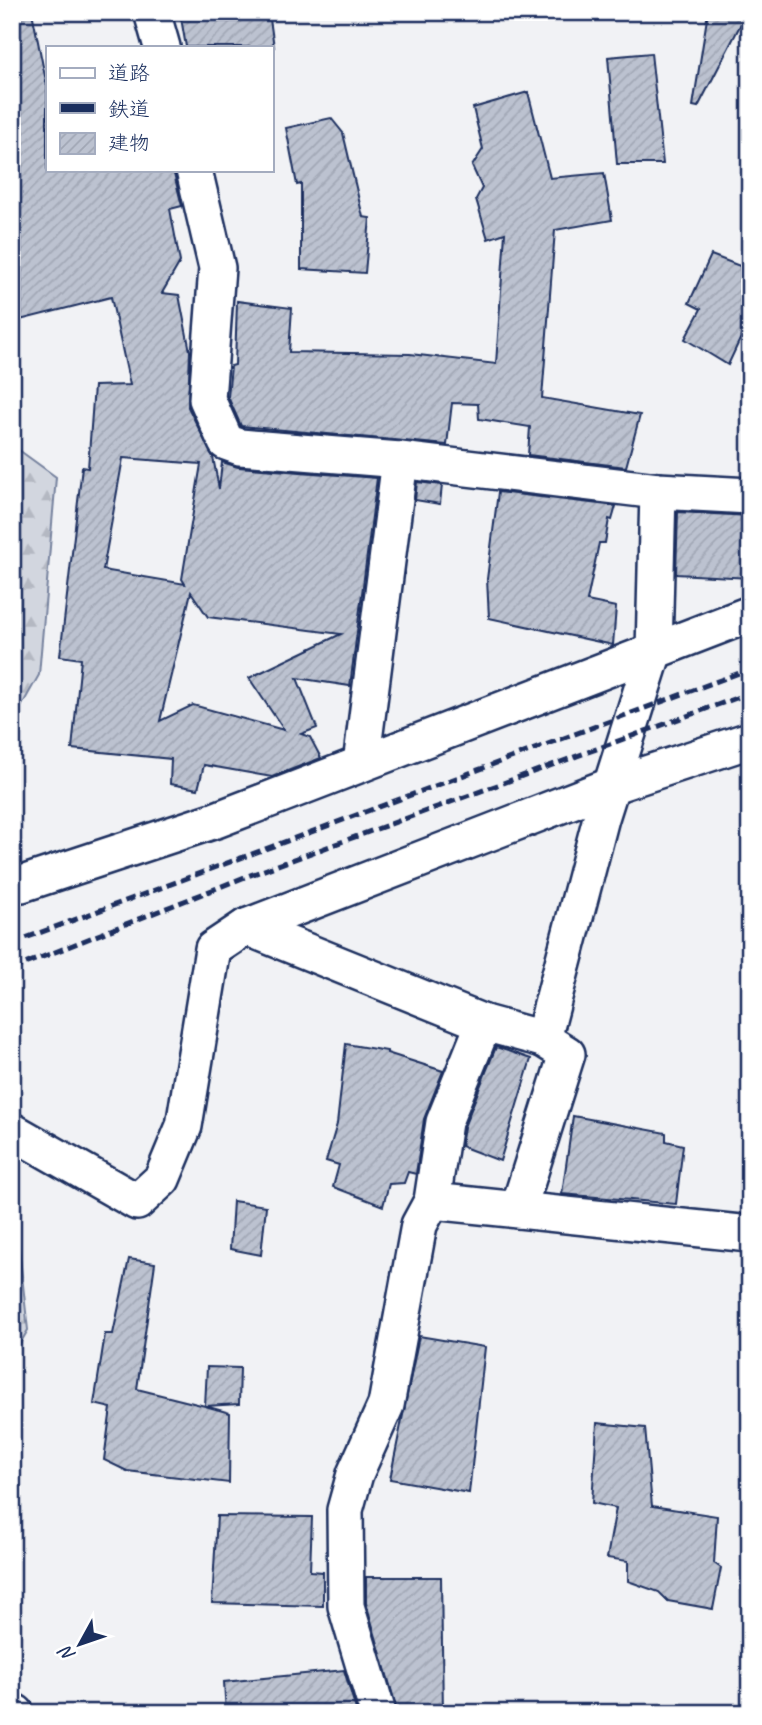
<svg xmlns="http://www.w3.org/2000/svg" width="762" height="1725" viewBox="0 0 762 1725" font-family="Caveat,'Klee One',sans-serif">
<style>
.forest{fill:url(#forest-firs);stroke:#76829e;stroke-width:2}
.building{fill:url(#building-hatch);stroke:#1b2f5e;stroke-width:2;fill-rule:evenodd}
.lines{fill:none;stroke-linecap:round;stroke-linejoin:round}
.street-casing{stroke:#1b2f5e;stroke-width:40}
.street{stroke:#fff;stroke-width:35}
.rail{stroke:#1b2f5e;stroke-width:5;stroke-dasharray:10 5;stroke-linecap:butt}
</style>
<defs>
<pattern id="forest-firs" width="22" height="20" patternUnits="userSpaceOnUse" patternTransform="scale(1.75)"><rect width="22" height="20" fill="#d2d6df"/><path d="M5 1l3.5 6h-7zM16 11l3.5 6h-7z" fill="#b4b8c2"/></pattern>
<pattern id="building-hatch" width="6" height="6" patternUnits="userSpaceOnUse" patternTransform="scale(1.75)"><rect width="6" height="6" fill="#bcc2d0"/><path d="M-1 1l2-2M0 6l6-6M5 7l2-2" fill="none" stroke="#a1a7b5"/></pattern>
</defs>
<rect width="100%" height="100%" fill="#f1f2f5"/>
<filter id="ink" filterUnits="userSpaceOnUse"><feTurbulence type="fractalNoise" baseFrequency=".0143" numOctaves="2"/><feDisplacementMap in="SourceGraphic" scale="14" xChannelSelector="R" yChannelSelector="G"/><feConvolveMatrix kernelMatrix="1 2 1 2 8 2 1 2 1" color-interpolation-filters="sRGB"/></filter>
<g filter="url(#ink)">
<g class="forest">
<polygon points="12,445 56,477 39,675 12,723"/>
<polygon points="12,1185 28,1330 12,1357"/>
</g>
<g class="building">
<path d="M12,12h20l15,74v84h126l9,36 -12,3 10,53 -18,31 17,2 11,56 -2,56 25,50 6,32 3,-27 16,5 139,11 -27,208 -53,-8 20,50 -16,6 9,3 11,21 -49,19 -68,-12 -6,24 -28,-5 1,-25 -99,-10 9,-90 -21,-3 22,-189 6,1 6,-82 36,-1 -19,-88 -99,25zM123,458l78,6 -19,115 3,5 -82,-14zM191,592l17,25 133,17 -92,44 35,52 -91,-25 -33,16z"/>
<polygon points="180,12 269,12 274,47 186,47"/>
<polygon points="708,12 747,12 698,107 693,106"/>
<polygon points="651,53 663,164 617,164 608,57"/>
<polygon points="528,92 550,178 604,173 612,220 555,230 542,398 640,415 626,467 528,455 530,427 479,419 478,404 452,403 447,445 241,426 228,397 231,366 235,365 237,301 292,308 289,352 410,354 496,364 505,233 488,239 476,199 482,188 472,166 483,149 473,108"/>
<polygon points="331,118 343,133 363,217 370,218 365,273 301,269 301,184 297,185 286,128"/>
<polygon points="711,255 740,266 750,284 750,318 728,365 685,339 701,309 689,303"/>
<polygon points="417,482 442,485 440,504 415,500"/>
<polygon points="498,492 616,506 612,520 609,519 605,543 599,543 587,601 616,607 613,645 489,618 487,579"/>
<polygon points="678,512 750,516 750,578 676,574"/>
<polygon points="346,1044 387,1051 387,1053 443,1071 424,1119 416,1174 408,1172 404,1183 389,1184 383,1206 333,1187 339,1165 326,1161 337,1124"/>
<polygon points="496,1047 531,1059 500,1161 461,1146 464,1127"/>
<polygon points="573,1116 666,1133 666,1141 683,1145 676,1204 562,1194"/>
<polygon points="233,1201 266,1206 261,1255 230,1249"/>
<polygon points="129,1259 155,1263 137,1389 205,1406 207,1367 240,1368 239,1404 205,1406 230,1413 229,1483 127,1471 104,1460 111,1408 94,1404 105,1334 113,1334"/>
<polygon points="419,1336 485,1347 469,1493 390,1479"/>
<polygon points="597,1423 645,1428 652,1506 717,1516 714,1563 721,1568 713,1609 668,1601 659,1592 628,1581 628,1561 607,1558 616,1508 592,1503"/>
<polygon points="217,1516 312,1517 310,1571 323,1572 323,1606 212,1603"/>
<polygon points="366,1577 441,1577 443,1713 398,1713 366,1603"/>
<polygon points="344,1670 357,1713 226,1713 224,1682"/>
</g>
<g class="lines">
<g class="street-casing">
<g id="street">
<polyline points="152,12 162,47"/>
<polyline points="194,170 217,268 207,399 226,442 240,447 400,460 658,491 750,496"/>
<polyline points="361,764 400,460"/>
<polyline points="22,884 216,820 750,614"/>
<polyline points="246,927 484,1023"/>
<polyline points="12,1131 137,1202 162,1179 184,1126 213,949 246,927 610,786 750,740"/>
<polyline points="432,1201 750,1234"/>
<polyline points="518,1210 567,1054 543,1039"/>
<polyline points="12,1712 16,1713"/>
<polyline points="378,1713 346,1606 345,1510 355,1474 386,1405 419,1225 432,1201 444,1122 484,1023 543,1039 601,818 654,651 658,491"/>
</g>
</g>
<use href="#street" class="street"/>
<g class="rail">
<polyline points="12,943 750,669"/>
<polyline points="12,969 245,877 750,693"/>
</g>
</g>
</g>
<rect width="762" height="1725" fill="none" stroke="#fff" stroke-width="42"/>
<rect x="21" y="21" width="720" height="1683" fill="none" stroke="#1b2f5e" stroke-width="2.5" filter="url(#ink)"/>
<rect x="46" y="46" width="228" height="126" fill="#ffffff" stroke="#a4acbf" stroke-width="2"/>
<rect x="60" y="68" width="35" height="10" fill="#ffffff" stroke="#a4acbf" stroke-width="2"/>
<text x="108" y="80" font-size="21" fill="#1b2f5e">道路</text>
<rect x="60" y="103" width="35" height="10" fill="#1b2f5e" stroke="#a4acbf" stroke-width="2"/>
<text x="108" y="116" font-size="21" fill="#1b2f5e">鉄道</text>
<rect x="60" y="133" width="35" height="21" fill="url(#building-hatch)" stroke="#a4acbf" stroke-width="2"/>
<text x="108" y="150" font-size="21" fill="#1b2f5e">建物</text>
<g transform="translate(80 1644) rotate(230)" stroke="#ffffff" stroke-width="5" paint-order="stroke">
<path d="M0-5L12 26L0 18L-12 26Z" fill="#1b2f5e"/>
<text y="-10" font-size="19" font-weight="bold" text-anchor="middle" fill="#1b2f5e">N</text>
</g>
</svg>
